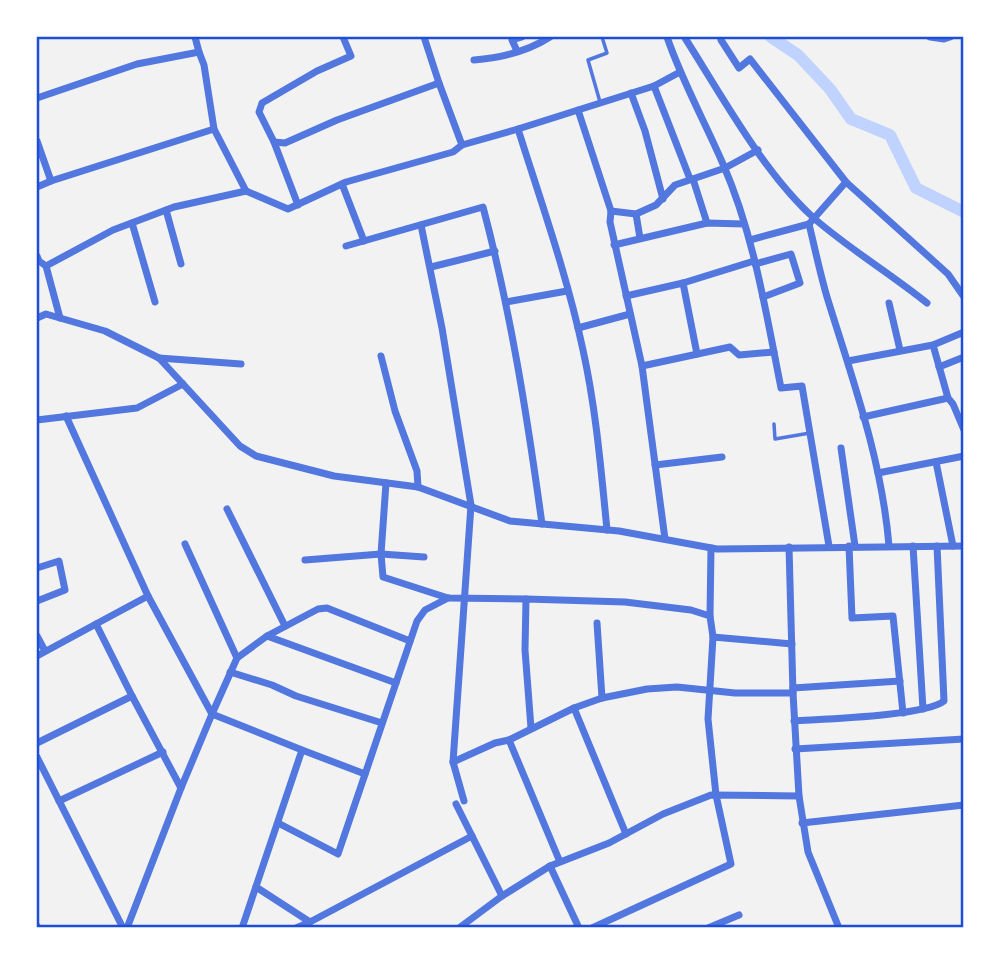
<svg xmlns="http://www.w3.org/2000/svg" width="1001" height="965" viewBox="0 0 1001 965" font-family="Barlow,sans-serif">
<style>
.lines{fill:none;stroke-linecap:round;stroke-linejoin:round}
.canal{stroke:#bfd3fe;stroke-width:12}
.service{stroke:#5277de;stroke-width:3.5}
.minor{stroke:#5277de;stroke-width:7}
.neatline{fill:none;stroke:#1d4ed8;stroke-width:2.5}
</style>
<rect width="100%" height="100%" fill="#f2f2f2"/>
<g class="lines">
<polyline class="canal" points="771,37 798,55 830,89 851,119 890,135 916,188 964,212"/>
<g class="service">
<polyline points="600,102 588,60 607,53 602,37"/>
<polyline points="774,424 775,439 810,433"/>
</g>
<g class="minor">
<polyline points="424,37 439,83"/>
<path d="M667,37c15,44 38,85 56,127 31,71 43,149 58,224l21,-2 27,160"/>
<polyline points="930,37 944,39 950,37"/>
<path d="M685,38c37,58 79,136 131,182 35,30 75,54 111,83"/>
<path d="M721,40l18,28 11,-9 96,123 -37,42c6,25 11,49 18,73 25,81 55,163 62,249"/>
<polyline points="517,51 512,40 522,37"/>
<path d="M474,60c26,-2 54,-9 76,-23"/>
<polyline points="654,86 690,179"/>
<polyline points="631,93 645,131 663,199"/>
<polyline points="37,98 137,64 199,52 195,37"/>
<polyline points="578,110 611,211 610,222 642,366 665,539"/>
<polyline points="518,129 654,86 680,72"/>
<polyline points="37,141 51,181 214,129 204,65 199,52"/>
<polyline points="274,142 298,205"/>
<path d="M462,145l56,-16c23,73 49,146 65,221 13,59 18,119 24,180"/>
<polyline points="693,179 707,223"/>
<polyline points="846,182 948,274 964,297"/>
<polyline points="342,184 364,241"/>
<polyline points="37,187 51,181"/>
<polyline points="246,191 288,209 346,182 453,152 462,145 439,83 337,120 285,143 274,142 259,112 262,103 317,71 351,56 343,37"/>
<polyline points="166,210 181,264"/>
<polyline points="611,211 636,214 656,205 675,185 725,168 758,150"/>
<polyline points="636,214 640,238"/>
<polyline points="132,223 155,302"/>
<polyline points="421,225 442,328 471,505 453,762 464,801"/>
<polyline points="750,240 809,224"/>
<polyline points="614,245 707,223 744,224"/>
<path d="M346,246l137,-39c28,106 44,208 59,317"/>
<polyline points="37,256 39,261 46,266"/>
<polyline points="755,264 791,254 800,283 763,297"/>
<polyline points="431,267 495,251"/>
<polyline points="683,283 697,354"/>
<polyline points="626,296 683,283 754,261"/>
<polyline points="506,302 567,291"/>
<polyline points="889,303 900,350"/>
<polyline points="37,318 46,314 105,331 159,358 240,446 256,456 334,476 418,487 510,521 619,531 717,549 964,546"/>
<polyline points="60,318 46,266 113,230 174,207 246,191 214,129"/>
<polyline points="578,328 630,314"/>
<polyline points="381,356 395,411 417,471 418,487"/>
<polyline points="159,358 241,364"/>
<polyline points="848,361 933,345 964,332"/>
<polyline points="642,366 730,347 739,355 774,352"/>
<polyline points="939,367 964,357"/>
<polyline points="948,398 953,404 964,430"/>
<polyline points="66,416 148,596 212,714 181,788 132,696"/>
<polyline points="863,417 948,398 933,345"/>
<polyline points="37,420 137,408 183,384"/>
<polyline points="841,448 855,546"/>
<polyline points="936,462 953,546"/>
<polyline points="655,465 722,457"/>
<polyline points="878,473 964,456"/>
<polyline points="386,483 381,554 383,577 448,598 526,599"/>
<polyline points="227,509 285,626"/>
<polyline points="185,544 237,658"/>
<polyline points="849,546 852,618 893,616 903,713"/>
<polyline points="913,546 923,709"/>
<polyline points="789,547 793,693"/>
<polyline points="305,560 381,554 424,557"/>
<polyline points="37,568 59,561 65,590 37,601"/>
<polyline points="710,616 711,548"/>
<polyline points="597,623 602,698"/>
<polyline points="96,624 148,596"/>
<polyline points="37,636 45,651"/>
<polyline points="267,636 318,609 327,608 410,641"/>
<polyline points="37,656 96,624 132,696 37,743"/>
<polyline points="230,672 272,685 296,696 382,723"/>
<polyline points="793,688 900,681"/>
<polyline points="574,708 626,834"/>
<path d="M794,721c30,-2 131,-5 150,-20l-7,-155"/>
<polyline points="531,728 525,650 526,599 625,602 691,610 710,616 713,637"/>
<polyline points="795,749 964,739"/>
<polyline points="302,750 365,774"/>
<polyline points="37,757 123,928"/>
<polyline points="453,762 495,743 509,740"/>
<polyline points="799,796 808,852 839,928"/>
<polyline points="59,801 163,752"/>
<polyline points="456,804 502,896"/>
<polyline points="278,823 338,854 417,621 425,610 448,598"/>
<polyline points="802,823 964,805"/>
<polyline points="550,866 579,928"/>
<polyline points="256,887 310,922 296,928"/>
<polyline points="310,922 472,836"/>
<polyline points="37,926 38,928"/>
<polyline points="127,928 181,788"/>
<polyline points="242,928 302,750 212,714 237,658 267,636 396,683"/>
<polyline points="459,928 502,896 550,866 609,843 663,814 711,795 799,796 793,693 735,693 677,687 647,689 602,698 574,708 509,740 560,862"/>
<polyline points="592,928 731,864 716,795 708,719 713,637 792,644"/>
<polyline points="708,928 739,915"/>
</g>
</g>
<rect width="1001" height="965" fill="none" stroke="#ffffff" stroke-width="77"/>
<rect x="38" y="38" width="924" height="888" class="neatline"/>
</svg>
